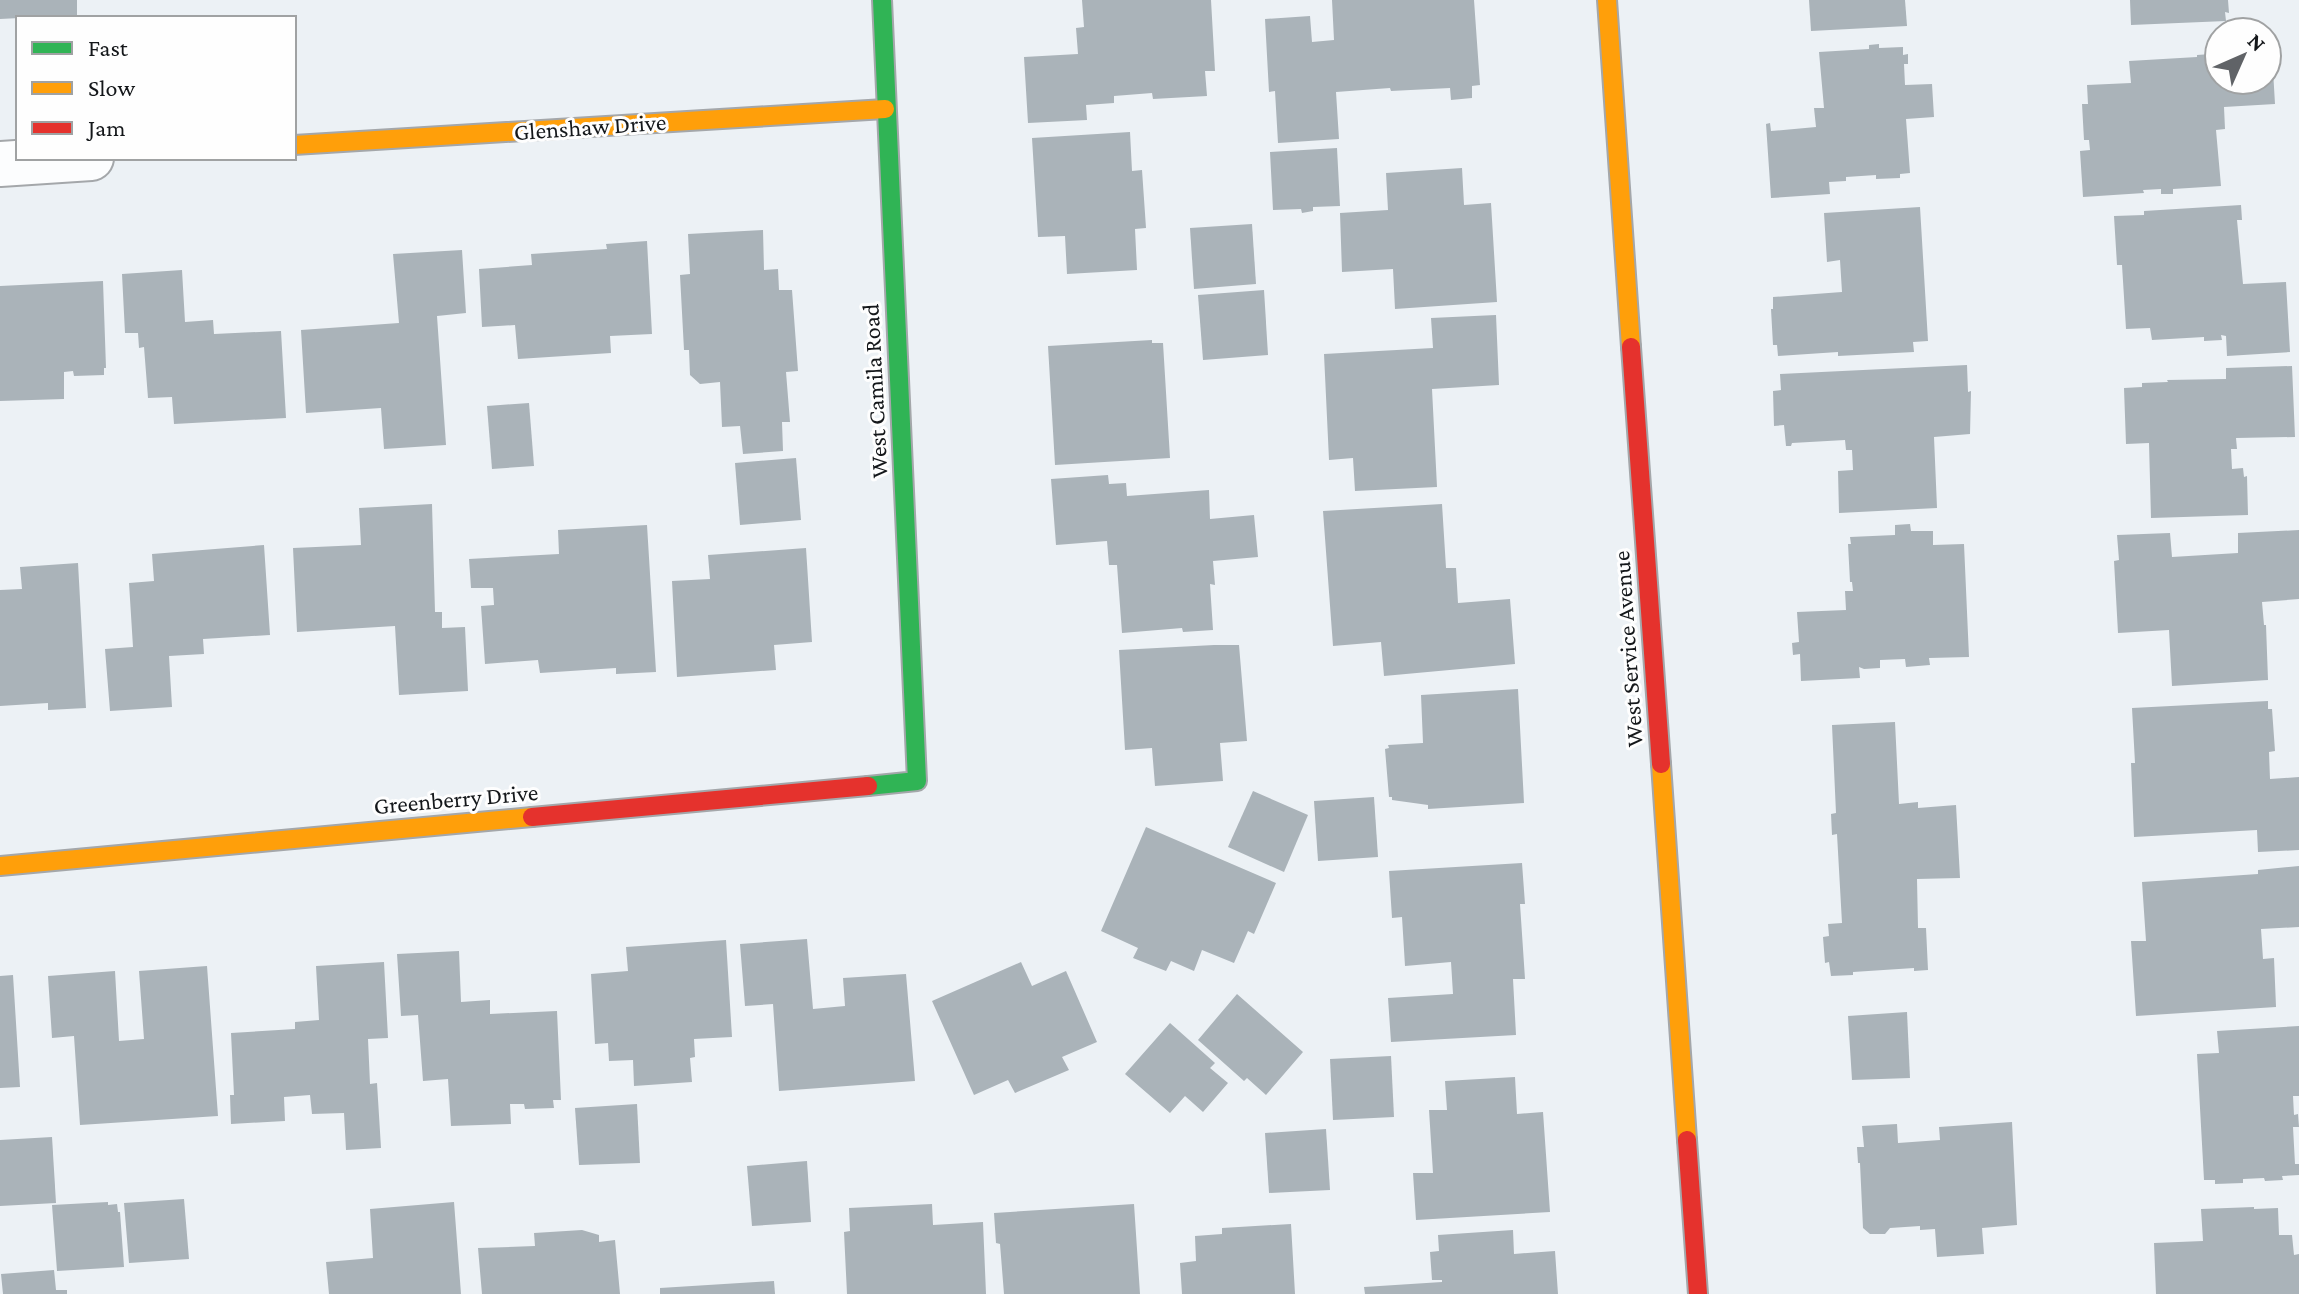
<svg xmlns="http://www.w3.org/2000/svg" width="2299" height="1294" viewBox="0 0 2299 1294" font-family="'Crimson Pro',serif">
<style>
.building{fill:#aab3b9}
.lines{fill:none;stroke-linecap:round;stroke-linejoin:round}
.street-casing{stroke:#a4a7aa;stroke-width:48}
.fast-casing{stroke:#a4a7aa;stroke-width:22}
.slow-casing{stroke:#a4a7aa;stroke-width:22}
.jam-casing{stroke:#a4a7aa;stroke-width:22}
.street{stroke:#fcfdfe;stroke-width:44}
.fast{stroke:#30b455;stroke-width:18}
.slow{stroke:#ff9f0a;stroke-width:18}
.jam{stroke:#e5322d;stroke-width:18}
.labels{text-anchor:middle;stroke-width:6;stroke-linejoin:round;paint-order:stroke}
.street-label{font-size:24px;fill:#14171a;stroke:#fefefe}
</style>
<rect width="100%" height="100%" fill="#ecf1f5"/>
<g class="building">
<polygon points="0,0 77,0 77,15 0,19"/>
<polygon points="1082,0 1211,0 1215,71 1205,71 1207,96 1153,99 1152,93 1114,96 1114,103 1086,105 1087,120 1028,123 1024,57 1078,54 1076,28 1084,27"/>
<polygon points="1332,0 1474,0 1480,85 1472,86 1472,98 1451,100 1450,88 1391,91 1390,88 1336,92 1339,139 1278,143 1275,91 1269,92 1265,19 1310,16 1312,42 1334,40"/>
<polygon points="1809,0 1905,0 1907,26 1811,31"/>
<polygon points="2130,0 2228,0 2229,13 2225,12 2226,21 2131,25"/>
<polygon points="2267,36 2271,36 2275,104 2224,107 2225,129 2216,130 2221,186 2173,189 2173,194 2161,194 2161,189 2143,190 2144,193 2083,197 2080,151 2090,150 2089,140 2084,140 2082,104 2088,104 2087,85 2131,83 2129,61 2197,57 2197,55 2211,54 2210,39 2219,39 2219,80 2267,80"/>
<polygon points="1879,44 1879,48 1903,47 1903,55 1908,54 1908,64 1904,64 1905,85 1932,84 1934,117 1906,119 1910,173 1900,174 1900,178 1876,179 1876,175 1846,177 1846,181 1829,182 1830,194 1771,198 1766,124 1770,123 1771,131 1816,127 1814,108 1824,108 1819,52 1869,49 1869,45"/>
<polygon points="1130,132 1132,171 1142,170 1146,228 1135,229 1137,270 1067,274 1065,236 1038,237 1032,138"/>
<polygon points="1337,148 1340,206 1313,207 1313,211 1302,213 1301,209 1273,210 1270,152"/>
<polygon points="1462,168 1464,205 1491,203 1497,302 1395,309 1393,269 1342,272 1340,213 1388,210 1386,173"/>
<polygon points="2241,205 2242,220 2237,220 2243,284 2286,282 2290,352 2227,356 2226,336 2221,335 2222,340 2204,341 2204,337 2152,340 2150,328 2126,329 2122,265 2117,265 2114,216 2144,215 2144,211"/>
<polygon points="1920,207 1928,341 1913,342 1914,352 1838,356 1838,352 1778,356 1777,345 1773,345 1771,309 1773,309 1773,297 1842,292 1840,260 1827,262 1824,213"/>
<polygon points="1252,224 1256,284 1194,289 1190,228"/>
<polygon points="763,230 764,270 778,269 779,290 792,290 798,371 786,372 790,422 782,422 783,451 743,454 740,426 722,427 720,382 700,384 690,375 689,350 684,350 680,275 690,274 688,234"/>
<polygon points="647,241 652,334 610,336 611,353 518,359 515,325 482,327 479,269 532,265 531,254 607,249 606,244"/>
<polygon points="462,250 466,313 437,316 446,445 384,449 381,408 306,413 301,330 399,323 393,254"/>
<polygon points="182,270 185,322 213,320 214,334 281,331 286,418 174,424 172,397 148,398 144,347 139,348 138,333 125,333 122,274"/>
<polygon points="103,281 106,368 104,368 104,375 74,376 73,371 64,372 64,399 0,401 0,286"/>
<polygon points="1264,290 1268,355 1203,360 1198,295"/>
<polygon points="1496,315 1499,385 1432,389 1437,487 1355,491 1353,458 1329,460 1324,354 1433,348 1431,318"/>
<polygon points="1152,340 1152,343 1163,343 1170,458 1055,465 1048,346"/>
<polygon points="1967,365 1968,392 1971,391 1970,434 1934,437 1937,508 1839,513 1838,471 1853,470 1852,450 1846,450 1845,440 1792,443 1791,446 1786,446 1784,425 1774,426 1773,391 1781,390 1780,374"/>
<polygon points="2292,366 2295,437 2236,438 2237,449 2231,449 2232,469 2243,468 2244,477 2247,476 2248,515 2151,518 2149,443 2126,444 2124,388 2142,387 2142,383 2168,382 2167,380 2226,379 2226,368"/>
<polygon points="529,403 534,466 492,469 487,406"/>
<polygon points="796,458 801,520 740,525 735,463"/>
<polygon points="1108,475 1109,484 1126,483 1127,496 1209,490 1210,519 1254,515 1258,557 1213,561 1215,585 1210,584 1213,630 1183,632 1182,628 1122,633 1117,565 1109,565 1107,541 1056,545 1051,479"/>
<polygon points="432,504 435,612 442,612 442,628 465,627 468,691 399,695 395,626 297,632 293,548 361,545 359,508"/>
<polygon points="1442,504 1446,568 1456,568 1458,603 1510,599 1515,664 1384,676 1381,642 1333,646 1323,511"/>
<polygon points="1910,524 1911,531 1933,531 1933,545 1964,544 1969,657 1929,658 1930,665 1906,667 1905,659 1880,660 1880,668 1864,669 1859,667 1860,678 1801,681 1800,654 1793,655 1792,643 1799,642 1797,612 1846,610 1845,591 1853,591 1852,582 1850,582 1848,544 1851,544 1850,537 1895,535 1895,525"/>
<polygon points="647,525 656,672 616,674 616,668 540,673 538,660 485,664 481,606 494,605 493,588 471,588 469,559 559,554 558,530"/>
<polygon points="2299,530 2299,599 2262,602 2264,625 2266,625 2268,680 2172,686 2169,630 2118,633 2114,561 2119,560 2117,535 2170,533 2172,557 2238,553 2238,533"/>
<polygon points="264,545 270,635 203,639 204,654 169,656 172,707 110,711 105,649 133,647 129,583 154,581 152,554"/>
<polygon points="806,548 812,642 774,645 776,670 677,677 672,581 710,579 708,555"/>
<polygon points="78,563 86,708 48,710 48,703 0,706 0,590 22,589 20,567"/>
<polygon points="1214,645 1239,645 1247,741 1220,743 1223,781 1155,786 1152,748 1125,750 1119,650"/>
<polygon points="1518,689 1524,803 1428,809 1428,805 1392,800 1392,797 1389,797 1385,749 1389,748 1388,745 1423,743 1421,695"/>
<polygon points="2268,701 2268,709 2272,709 2275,751 2269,752 2270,779 2299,777 2299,850 2258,852 2257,830 2134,837 2131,763 2135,763 2132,708"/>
<polygon points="1895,722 1899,804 1918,802 1918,808 1956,805 1960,878 1917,879 1918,928 1926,928 1928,970 1914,971 1914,968 1853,972 1853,975 1831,976 1829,962 1825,963 1823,937 1829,936 1828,924 1842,923 1837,834 1832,835 1831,814 1836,813 1832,725"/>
<polygon points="1253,791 1308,815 1284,872 1228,847"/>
<polygon points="1374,797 1378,857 1318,861 1314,801"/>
<polygon points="1146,827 1276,883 1254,934 1248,931 1234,963 1202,950 1194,971 1171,961 1166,971 1133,958 1138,948 1101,931"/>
<polygon points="1522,863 1525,904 1520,904 1525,979 1513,979 1516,1035 1391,1042 1388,998 1453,994 1451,962 1405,966 1402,917 1392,918 1389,871"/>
<polygon points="2299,866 2299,927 2261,929 2263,959 2274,958 2276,1007 2136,1016 2131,941 2146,941 2142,882 2258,874 2258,870"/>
<polygon points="807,939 813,1009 845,1006 843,978 906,974 915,1081 779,1091 773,1004 745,1006 740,944"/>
<polygon points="726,940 732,1037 694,1039 695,1057 690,1058 692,1082 634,1086 633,1060 609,1061 608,1043 595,1044 591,974 628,971 626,947"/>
<polygon points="459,951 461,1002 490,1000 490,1014 557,1011 561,1100 553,1100 554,1108 525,1109 524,1104 510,1104 511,1124 451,1126 448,1079 423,1081 418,1015 401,1016 397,954"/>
<polygon points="384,962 388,1038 368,1039 370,1084 377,1083 381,1148 346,1150 344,1113 312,1114 310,1095 284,1097 285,1121 231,1124 230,1095 234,1095 231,1033 295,1029 295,1022 319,1020 316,966"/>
<polygon points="1021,962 1032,986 1066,971 1097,1042 1062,1057 1069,1070 1015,1093 1008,1080 974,1095 932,1001"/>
<polygon points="207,966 218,1116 80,1125 74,1036 52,1038 48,976 115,971 119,1041 144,1039 139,971"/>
<polygon points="13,975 20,1087 0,1088 0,976"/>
<polygon points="1237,994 1303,1052 1266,1095 1247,1078 1244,1081 1198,1040"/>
<polygon points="1907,1012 1910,1078 1852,1080 1848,1016"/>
<polygon points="1170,1023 1215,1063 1210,1068 1228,1083 1203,1112 1185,1096 1170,1113 1125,1074"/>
<polygon points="2299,1026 2299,1096 2293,1096 2294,1115 2298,1114 2299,1127 2293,1127 2295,1164 2299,1164 2299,1175 2282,1176 2283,1180 2265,1181 2264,1178 2243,1179 2243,1183 2215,1184 2215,1180 2204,1180 2197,1054 2219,1053 2217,1031"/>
<polygon points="1391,1056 1394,1117 1333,1120 1330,1059"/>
<polygon points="1515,1077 1517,1114 1543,1112 1550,1212 1416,1220 1413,1173 1433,1173 1429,1110 1447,1110 1445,1081"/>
<polygon points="637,1104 640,1163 579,1165 575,1108"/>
<polygon points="2012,1122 2017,1225 1982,1228 1984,1254 1937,1257 1935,1229 1920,1230 1920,1226 1890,1228 1885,1234 1870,1234 1863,1228 1860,1163 1858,1163 1857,1147 1864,1147 1862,1126 1897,1124 1898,1143 1940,1140 1939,1127"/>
<polygon points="1326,1129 1330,1190 1269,1193 1265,1133"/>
<polygon points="52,1137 56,1203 0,1206 0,1140"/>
<polygon points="807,1161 811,1222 752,1226 747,1166"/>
<polygon points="184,1199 189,1259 129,1263 124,1203"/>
<polygon points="108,1202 108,1205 117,1204 118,1212 120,1212 124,1267 57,1271 52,1205"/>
<polygon points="454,1202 461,1294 329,1294 326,1262 373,1258 370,1209"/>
<polygon points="932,1204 933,1225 983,1222 986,1294 847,1294 844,1232 850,1231 849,1208"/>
<polygon points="1134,1204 1140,1294 1004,1294 1000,1244 996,1243 994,1213"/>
<polygon points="2254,1207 2254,1209 2278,1208 2279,1235 2292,1235 2294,1255 2299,1254 2299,1294 2156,1294 2154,1243 2203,1241 2201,1209"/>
<polygon points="1291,1224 1295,1294 1182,1294 1180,1263 1196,1261 1195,1236 1222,1234 1222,1228"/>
<polygon points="582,1230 599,1235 599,1242 615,1240 620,1294 482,1294 478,1248 535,1246 534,1233"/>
<polygon points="1513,1230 1514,1254 1555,1251 1558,1294 1365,1294 1364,1287 1442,1282 1442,1280 1432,1280 1430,1252 1439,1251 1438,1235"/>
<polygon points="54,1270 56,1290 67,1290 67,1294 3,1294 1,1274"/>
<polygon points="774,1281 775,1294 660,1294 660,1288"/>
</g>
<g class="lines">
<g class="street-casing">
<polyline id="street" points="0,164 91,158"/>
</g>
<g class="fast-casing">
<polyline id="fast" points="868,786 917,781 882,0"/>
</g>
<g class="slow-casing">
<g id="slow">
<polyline points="1607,0 1631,347"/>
<polyline points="294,145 885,109"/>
<polyline points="1661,764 1687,1140"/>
<polyline points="0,866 532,817"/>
</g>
</g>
<g class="jam-casing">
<g id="jam">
<polyline points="1631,347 1661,764"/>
<polyline points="532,817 868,786"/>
<polyline points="1687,1140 1698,1294"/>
</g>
</g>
<use href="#street" class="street"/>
<use href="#fast" class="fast"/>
<use href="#slow" class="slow"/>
<use href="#jam" class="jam"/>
</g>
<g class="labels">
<g class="street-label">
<text transform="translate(590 127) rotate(-4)" y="8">Glenshaw Drive</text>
<text transform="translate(875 391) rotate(-93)" y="8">West Camila Road</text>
<text transform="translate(1628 649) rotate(-94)" y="8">West Service Avenue</text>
<text transform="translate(456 799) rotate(-5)" y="8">Greenberry Drive</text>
</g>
</g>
<rect x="16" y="16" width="280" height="144" fill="#fefefe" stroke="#a0a2a3" stroke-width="2"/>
<rect x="32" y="42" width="40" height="12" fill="#30b455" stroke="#a0a2a3" stroke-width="2"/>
<text x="88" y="56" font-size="24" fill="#14171a">Fast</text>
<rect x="32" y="82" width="40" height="12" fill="#ff9f0a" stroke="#a0a2a3" stroke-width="2"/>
<text x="88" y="96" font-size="24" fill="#14171a">Slow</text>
<rect x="32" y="122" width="40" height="12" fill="#e5322d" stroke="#a0a2a3" stroke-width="2"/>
<text x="88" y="136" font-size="24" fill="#14171a">Jam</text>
<g transform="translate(2243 56) rotate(45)"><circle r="38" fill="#fefefe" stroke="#a0a2a3" stroke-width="2"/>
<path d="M0-6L14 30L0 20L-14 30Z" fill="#606367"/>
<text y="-12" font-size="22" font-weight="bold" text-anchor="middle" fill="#14171a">N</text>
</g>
</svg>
